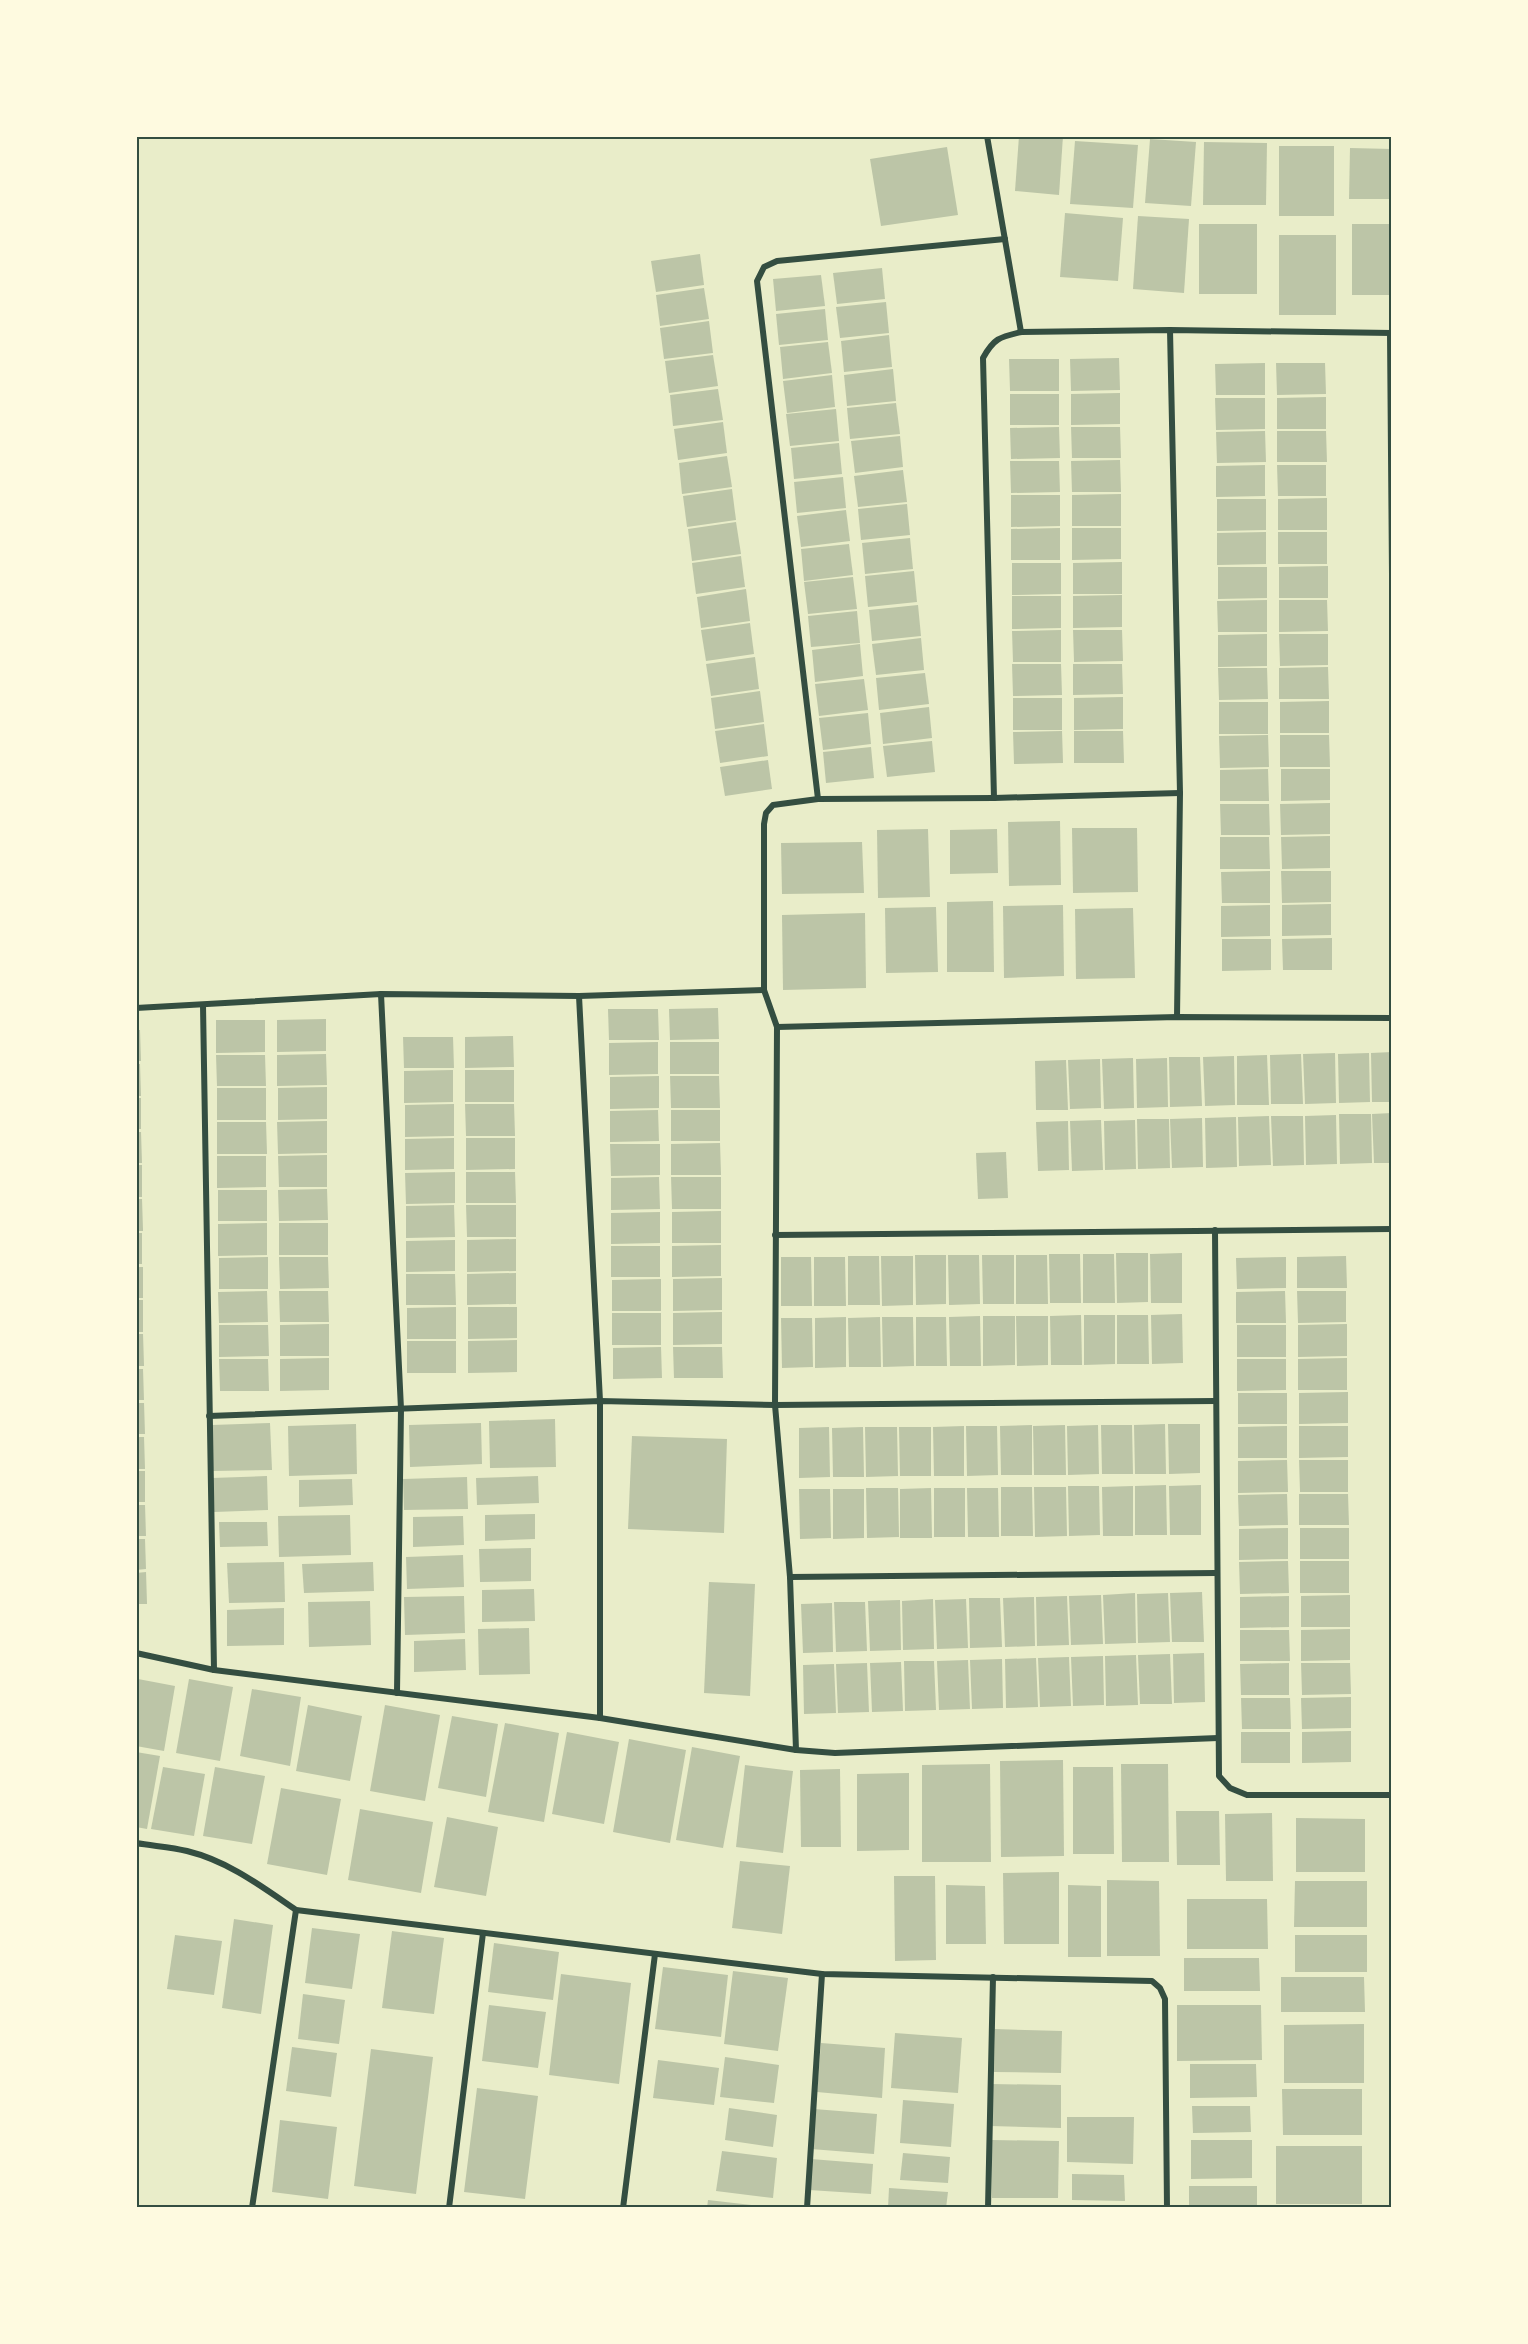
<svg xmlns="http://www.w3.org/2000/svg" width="1528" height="2344" viewBox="0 0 1528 2344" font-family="'Nunito Sans',sans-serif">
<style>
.building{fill:#bcc5a7}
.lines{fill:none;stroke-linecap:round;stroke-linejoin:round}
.minor{stroke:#344e41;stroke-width:6}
.neatline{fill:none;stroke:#344e41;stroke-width:2}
</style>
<rect width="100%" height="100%" fill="#e9edc9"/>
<g class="building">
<polygon points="1019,136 1063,136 1059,195 1015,191"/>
<polygon points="1150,139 1196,142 1191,206 1145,203"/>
<polygon points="1075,141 1138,145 1133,208 1070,204"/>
<polygon points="1204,142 1267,143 1266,205 1203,205"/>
<rect x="1279" y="146" width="55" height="70"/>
<polygon points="947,147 958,215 881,226 870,159"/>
<polygon points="1350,148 1392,149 1392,199 1349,199"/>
<polygon points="1065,213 1123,218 1118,281 1060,277"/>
<polygon points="1138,216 1189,219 1184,293 1133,289"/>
<rect x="1199" y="224" width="58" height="70"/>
<rect x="1352" y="224" width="40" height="71"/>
<rect x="1279" y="235" width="57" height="80"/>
<polygon points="700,254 704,285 656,292 651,261"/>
<polygon points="882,268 885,299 837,304 833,273"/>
<polygon points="821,275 825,306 776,311 773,279"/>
<polygon points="704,288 709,319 660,326 656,295"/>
<polygon points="886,302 889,333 840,338 836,307"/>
<polygon points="825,309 828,340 779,345 776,314"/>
<polygon points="709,321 713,353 664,359 660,328"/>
<polygon points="889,335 892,367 844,372 841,341"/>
<polygon points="828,342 832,373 783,379 780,347"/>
<polygon points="713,355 718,386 669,393 665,361"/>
<polygon points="1119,358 1120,390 1071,391 1070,359"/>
<polygon points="1009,359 1059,359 1059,391 1010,391"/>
<polygon points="1265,363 1265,395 1216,395 1215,364"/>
<polygon points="1276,363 1325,363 1326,394 1277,395"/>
<polygon points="893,369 896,401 847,406 844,375"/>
<polygon points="832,375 835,407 787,413 783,381"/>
<polygon points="718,389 723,420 673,426 670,395"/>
<polygon points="1120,393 1120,424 1071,425 1071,394"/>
<rect x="1010" y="394" width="49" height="31"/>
<polygon points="1326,397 1326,429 1277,429 1277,398"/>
<polygon points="1215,398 1265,398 1265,429 1216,430"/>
<polygon points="896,403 900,434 850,439 847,408"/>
<polygon points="836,409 839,441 790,446 786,414"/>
<polygon points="723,422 727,453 678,460 674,429"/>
<polygon points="1059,427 1060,458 1011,459 1010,428"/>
<polygon points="1071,427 1120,427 1121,458 1072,458"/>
<polygon points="1265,431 1266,462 1217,463 1216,432"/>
<polygon points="1277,431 1326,431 1327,462 1277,462"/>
<polygon points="900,436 903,467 855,473 851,441"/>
<polygon points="839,443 842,474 794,479 791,448"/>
<polygon points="727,456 732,487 682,494 679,463"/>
<polygon points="1120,460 1121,492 1072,492 1071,461"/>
<polygon points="1010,461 1059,461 1060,492 1011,493"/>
<polygon points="1265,465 1265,496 1216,497 1216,466"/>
<polygon points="1277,465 1326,465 1326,496 1278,496"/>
<polygon points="903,470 907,502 858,507 854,476"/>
<polygon points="843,477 846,508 797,513 794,482"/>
<polygon points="732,489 736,520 687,527 683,496"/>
<polygon points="1121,494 1121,526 1072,526 1072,495"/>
<polygon points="1011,495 1060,495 1060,526 1011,527"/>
<polygon points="1327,498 1327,530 1278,530 1278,499"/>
<polygon points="1217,499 1266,499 1266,530 1217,531"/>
<polygon points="907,504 910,535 861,540 858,509"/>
<polygon points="846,510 850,541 801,547 797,516"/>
<polygon points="736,522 741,554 692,561 688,529"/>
<polygon points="1060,528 1060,560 1011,560 1011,529"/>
<polygon points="1072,528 1121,528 1121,559 1072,560"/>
<polygon points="1266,532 1266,564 1217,565 1217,533"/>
<rect x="1278" y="532" width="49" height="32"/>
<polygon points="910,538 913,569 865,574 862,543"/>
<polygon points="849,544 853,575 804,581 801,549"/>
<polygon points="741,556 745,587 696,594 692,563"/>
<polygon points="1122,562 1122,594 1073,594 1073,563"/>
<polygon points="1012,563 1061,563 1061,594 1012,595"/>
<polygon points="1328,566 1328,598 1279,598 1279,567"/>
<polygon points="1218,567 1267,567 1267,598 1218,599"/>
<polygon points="914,571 917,602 868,607 865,576"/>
<polygon points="853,577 857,609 808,614 804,582"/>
<polygon points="746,589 750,621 701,628 697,597"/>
<polygon points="1122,595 1122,627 1073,628 1073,596"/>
<polygon points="1012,596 1061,596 1061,628 1012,629"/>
<polygon points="1267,600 1267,632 1218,632 1217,601"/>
<polygon points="1279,600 1327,600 1328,631 1279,632"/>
<polygon points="918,605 921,636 872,641 869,610"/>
<polygon points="857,611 860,643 811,647 808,616"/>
<polygon points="750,623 754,654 706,661 701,630"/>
<polygon points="1061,630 1061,662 1013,662 1012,631"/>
<polygon points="1073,630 1122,630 1123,661 1074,662"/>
<polygon points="1267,634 1267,666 1218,667 1218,635"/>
<polygon points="1279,634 1328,634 1328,665 1280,666"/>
<polygon points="921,638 924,670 876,675 872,644"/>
<polygon points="860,644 863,676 815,682 812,650"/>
<polygon points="755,657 759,689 711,696 706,664"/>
<polygon points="1012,664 1061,664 1062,695 1013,696"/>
<polygon points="1073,664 1122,664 1123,694 1073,695"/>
<polygon points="1328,667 1329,699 1279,699 1279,668"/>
<polygon points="1218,668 1267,668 1268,699 1219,700"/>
<polygon points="925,673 929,704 879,710 876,678"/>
<polygon points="864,679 868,710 819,716 815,684"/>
<polygon points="760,691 764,722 715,729 711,698"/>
<polygon points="1123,697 1123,729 1074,730 1074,698"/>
<rect x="1013" y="698" width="49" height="32"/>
<polygon points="1329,701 1329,733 1280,733 1280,702"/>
<rect x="1219" y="702" width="49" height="32"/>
<polygon points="929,707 932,738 883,744 880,713"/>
<polygon points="868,713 871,744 823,750 819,718"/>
<polygon points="764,724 768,756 720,763 715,731"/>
<polygon points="1062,731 1063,763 1014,764 1013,732"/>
<polygon points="1074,731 1123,731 1124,763 1074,763"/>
<polygon points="1268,735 1269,767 1220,768 1219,736"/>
<polygon points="1280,735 1329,735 1330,767 1280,767"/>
<polygon points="932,741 935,772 887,777 883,746"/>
<polygon points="871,747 874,778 826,783 823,752"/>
<polygon points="768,760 772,789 725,796 720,767"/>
<polygon points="1268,769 1269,801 1220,801 1220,770"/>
<polygon points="1281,769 1330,769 1330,800 1281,801"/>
<polygon points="1330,803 1330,834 1281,835 1280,804"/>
<polygon points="1220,804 1269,804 1270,835 1221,835"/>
<polygon points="1060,821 1061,885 1009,886 1008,822"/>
<polygon points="1072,828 1137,828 1138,892 1073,893"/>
<polygon points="928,829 930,897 878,898 877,830"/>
<polygon points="997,829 998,873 950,874 950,830"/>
<polygon points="1330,836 1330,868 1282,869 1281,837"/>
<polygon points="1220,837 1269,837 1270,869 1220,869"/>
<polygon points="862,842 864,893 782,894 781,843"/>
<polygon points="1270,871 1270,903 1222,903 1221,872"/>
<polygon points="1281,871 1331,871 1331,902 1282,903"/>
<polygon points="993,901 994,972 947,972 947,902"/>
<polygon points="1331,904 1331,935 1282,936 1282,905"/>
<polygon points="1063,905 1064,976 1004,978 1003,906"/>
<polygon points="1270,905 1270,936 1221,937 1221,906"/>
<polygon points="936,907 938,972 886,973 885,908"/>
<polygon points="1133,908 1135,978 1076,979 1075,909"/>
<polygon points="865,913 866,988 783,990 782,915"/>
<polygon points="1332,938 1332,970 1283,970 1282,939"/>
<polygon points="1222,939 1271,939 1271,970 1222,971"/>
<polygon points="718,1008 719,1039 670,1040 669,1009"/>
<polygon points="608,1009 658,1009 659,1040 609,1040"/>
<polygon points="326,1019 326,1051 277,1052 277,1020"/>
<polygon points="216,1020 265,1020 265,1052 216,1053"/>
<polygon points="136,1030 140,1030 141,1061 136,1061"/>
<polygon points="513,1036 514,1067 465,1068 465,1037"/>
<polygon points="403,1037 453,1037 454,1068 404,1068"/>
<polygon points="658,1042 658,1074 609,1075 609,1043"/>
<rect x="670" y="1042" width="49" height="32"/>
<polygon points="1392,1052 1392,1102 1372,1102 1371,1053"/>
<polygon points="1335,1053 1336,1103 1305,1104 1303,1054"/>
<polygon points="1369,1053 1370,1102 1339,1103 1338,1054"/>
<polygon points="326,1054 327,1085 277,1086 277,1055"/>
<polygon points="1301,1054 1303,1104 1271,1104 1270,1055"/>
<polygon points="216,1055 265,1055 266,1086 217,1086"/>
<polygon points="1267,1055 1269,1105 1237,1105 1237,1056"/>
<polygon points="1234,1056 1235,1105 1205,1106 1203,1057"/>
<polygon points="1169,1057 1200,1057 1202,1106 1170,1107"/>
<polygon points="1133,1058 1134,1108 1104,1109 1102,1059"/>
<polygon points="1167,1058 1168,1107 1137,1108 1136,1059"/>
<polygon points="1100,1059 1101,1108 1070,1109 1068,1060"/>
<polygon points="1066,1060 1068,1110 1036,1110 1035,1061"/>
<polygon points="136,1064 140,1064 141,1096 136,1096"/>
<polygon points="453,1070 453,1102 404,1103 404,1071"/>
<rect x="465" y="1070" width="49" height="32"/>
<polygon points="659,1076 659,1108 610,1109 610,1077"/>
<polygon points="670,1076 719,1076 720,1108 671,1108"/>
<polygon points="327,1087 327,1119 278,1120 278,1088"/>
<rect x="217" y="1088" width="49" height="32"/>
<rect x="136" y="1098" width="5" height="31"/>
<polygon points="454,1104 454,1136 405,1137 405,1105"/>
<polygon points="465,1104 514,1104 515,1136 466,1136"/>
<polygon points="658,1110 659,1141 610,1142 610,1111"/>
<rect x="671" y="1110" width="49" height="31"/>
<polygon points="1392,1113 1392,1163 1374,1163 1372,1114"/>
<polygon points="1339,1114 1371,1114 1372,1163 1340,1164"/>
<polygon points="1336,1115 1337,1164 1306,1165 1305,1116"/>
<polygon points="1269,1116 1271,1165 1239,1166 1238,1117"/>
<polygon points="1271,1116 1303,1116 1304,1165 1273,1166"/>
<polygon points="1236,1117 1237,1167 1206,1168 1205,1118"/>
<polygon points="1202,1118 1203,1167 1172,1168 1170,1119"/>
<polygon points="1137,1119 1169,1119 1170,1168 1138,1169"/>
<polygon points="1101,1120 1103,1170 1072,1171 1070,1121"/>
<polygon points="1135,1120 1136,1169 1105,1170 1104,1121"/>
<polygon points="327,1121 327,1153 278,1154 277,1122"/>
<polygon points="1068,1121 1069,1170 1038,1171 1036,1122"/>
<polygon points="217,1122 266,1122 267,1154 217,1154"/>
<polygon points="136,1132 141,1132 142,1163 136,1163"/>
<polygon points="454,1138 454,1169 405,1170 405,1139"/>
<polygon points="466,1138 515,1138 515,1169 466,1170"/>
<polygon points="720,1143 721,1175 671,1175 671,1144"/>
<polygon points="610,1144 660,1144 660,1175 611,1176"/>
<polygon points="1006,1152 1008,1198 978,1199 976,1153"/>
<polygon points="327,1155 327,1187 279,1187 278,1156"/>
<polygon points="217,1156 266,1156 266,1187 217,1188"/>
<rect x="136" y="1165" width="6" height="32"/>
<polygon points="455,1172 455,1203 406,1204 405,1173"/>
<polygon points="466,1172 515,1172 516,1203 466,1203"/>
<polygon points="659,1177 660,1209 611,1210 611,1178"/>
<polygon points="671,1177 721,1177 721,1209 672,1209"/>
<polygon points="327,1189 328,1220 279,1221 278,1190"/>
<rect x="218" y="1190" width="49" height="31"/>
<polygon points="136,1199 142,1199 143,1231 136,1231"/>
<polygon points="454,1205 455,1237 406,1238 406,1206"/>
<polygon points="466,1205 516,1205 516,1237 467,1237"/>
<polygon points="721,1211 721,1243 672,1243 672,1212"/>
<polygon points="660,1212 660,1243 611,1244 611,1213"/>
<polygon points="267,1223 267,1255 218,1256 218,1224"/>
<rect x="279" y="1223" width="49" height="32"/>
<rect x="136" y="1233" width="6" height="31"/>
<polygon points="516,1239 516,1271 467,1272 467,1240"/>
<polygon points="455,1240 455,1271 406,1272 406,1241"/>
<polygon points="721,1245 721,1276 672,1277 672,1246"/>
<rect x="611" y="1246" width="49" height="31"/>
<polygon points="1116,1253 1148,1253 1148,1302 1117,1303"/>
<polygon points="1182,1253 1182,1303 1151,1303 1150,1254"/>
<polygon points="1049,1254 1080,1254 1081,1303 1050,1303"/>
<polygon points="1083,1254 1114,1254 1115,1303 1083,1303"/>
<polygon points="915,1255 946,1255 946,1304 916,1305"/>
<polygon points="948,1255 979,1255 980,1304 949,1305"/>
<polygon points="982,1255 1014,1255 1014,1304 983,1304"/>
<polygon points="1016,1255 1047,1255 1048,1304 1016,1304"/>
<polygon points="848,1256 879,1256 880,1305 848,1305"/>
<polygon points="881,1256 913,1256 913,1305 882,1306"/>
<polygon points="1346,1256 1347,1288 1297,1288 1297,1257"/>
<polygon points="268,1257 268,1289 219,1289 219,1258"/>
<polygon points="279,1257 328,1257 329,1288 280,1289"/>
<polygon points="781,1257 811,1257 812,1306 781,1306"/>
<polygon points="814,1257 845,1257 846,1306 814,1306"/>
<polygon points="1286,1257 1286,1288 1237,1289 1236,1258"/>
<rect x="136" y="1267" width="7" height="31"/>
<polygon points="516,1273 516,1304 467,1305 467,1274"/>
<polygon points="406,1274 455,1274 456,1305 406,1305"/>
<polygon points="722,1278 722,1310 673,1311 673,1279"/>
<polygon points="661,1279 661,1311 612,1311 612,1280"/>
<polygon points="267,1291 268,1322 219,1323 218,1292"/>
<polygon points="279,1291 328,1291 329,1322 280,1322"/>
<polygon points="1285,1291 1286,1323 1236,1323 1236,1292"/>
<polygon points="1297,1291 1346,1291 1346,1322 1298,1323"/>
<rect x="136" y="1300" width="7" height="32"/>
<polygon points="456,1307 456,1339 407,1339 407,1308"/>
<polygon points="468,1307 517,1307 517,1338 468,1339"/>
<polygon points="722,1312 722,1344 673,1345 673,1313"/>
<rect x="612" y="1313" width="49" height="32"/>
<polygon points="1182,1314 1183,1363 1152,1364 1151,1315"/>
<polygon points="1081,1315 1082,1365 1051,1365 1050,1316"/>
<polygon points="1084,1315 1115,1315 1115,1364 1084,1365"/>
<polygon points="1117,1315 1148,1315 1149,1364 1117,1364"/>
<polygon points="980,1316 981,1366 950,1366 949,1317"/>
<polygon points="983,1316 1015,1316 1015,1365 983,1366"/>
<polygon points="1016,1316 1048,1316 1048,1365 1017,1366"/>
<polygon points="846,1317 846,1367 815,1368 815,1318"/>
<polygon points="880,1317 881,1367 849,1367 848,1318"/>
<polygon points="882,1317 913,1317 914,1366 883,1367"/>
<polygon points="916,1317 946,1317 947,1366 916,1366"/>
<polygon points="781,1318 812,1318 813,1367 782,1368"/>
<polygon points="329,1324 329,1356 280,1356 280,1325"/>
<polygon points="1347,1324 1347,1356 1298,1357 1298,1325"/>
<polygon points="219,1325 268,1325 269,1356 219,1357"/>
<rect x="1237" y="1325" width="49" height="32"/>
<polygon points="136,1334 143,1334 144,1366 136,1366"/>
<polygon points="517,1340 517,1372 468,1373 468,1341"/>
<rect x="407" y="1341" width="49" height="32"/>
<polygon points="661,1347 662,1378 613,1379 613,1348"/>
<polygon points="673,1347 722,1347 723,1378 674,1378"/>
<polygon points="329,1358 329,1390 280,1391 280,1359"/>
<polygon points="1347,1358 1347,1390 1298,1390 1298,1359"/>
<polygon points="219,1359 268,1359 269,1391 220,1391"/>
<polygon points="1237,1359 1286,1359 1286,1390 1237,1391"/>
<polygon points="136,1369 143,1369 144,1400 136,1400"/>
<polygon points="1348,1392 1348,1423 1299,1424 1299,1393"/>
<rect x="1238" y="1393" width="49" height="31"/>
<polygon points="136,1403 144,1403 145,1434 136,1434"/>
<polygon points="555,1419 556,1467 490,1468 489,1421"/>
<polygon points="270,1423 272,1470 213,1471 212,1425"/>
<polygon points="481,1423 482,1464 410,1467 409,1425"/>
<polygon points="356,1424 357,1474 289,1476 288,1426"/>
<polygon points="1165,1424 1166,1474 1135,1474 1134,1425"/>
<polygon points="1168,1424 1200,1424 1200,1473 1169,1474"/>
<polygon points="1032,1425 1032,1475 1001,1475 1000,1426"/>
<polygon points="1065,1425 1066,1475 1034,1475 1033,1426"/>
<polygon points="1098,1425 1099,1474 1068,1475 1067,1426"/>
<polygon points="1101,1425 1132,1425 1133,1474 1102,1474"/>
<polygon points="964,1426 964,1476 934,1476 933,1427"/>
<polygon points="966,1426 997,1426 998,1475 967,1476"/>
<polygon points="1287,1426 1287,1458 1238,1458 1238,1427"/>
<polygon points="1299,1426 1348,1426 1348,1457 1299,1458"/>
<polygon points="829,1427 830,1477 799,1478 799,1428"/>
<polygon points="863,1427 864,1477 833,1477 832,1428"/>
<polygon points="865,1427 897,1427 898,1476 866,1477"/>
<polygon points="899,1427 931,1427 931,1476 900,1476"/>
<polygon points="632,1436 727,1439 724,1533 628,1529"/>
<polygon points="136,1437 144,1437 145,1469 136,1469"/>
<polygon points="1287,1460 1288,1492 1238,1493 1238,1461"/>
<polygon points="1299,1460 1348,1460 1348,1492 1300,1492"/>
<rect x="136" y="1471" width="9" height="31"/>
<polygon points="267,1476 268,1510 214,1512 212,1478"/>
<polygon points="538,1476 539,1503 477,1505 476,1478"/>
<polygon points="467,1477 468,1509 404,1510 403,1479"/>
<polygon points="352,1479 353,1505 299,1507 299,1480"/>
<polygon points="1166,1485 1167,1535 1135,1535 1135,1486"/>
<polygon points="1201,1485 1201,1535 1170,1535 1169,1486"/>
<polygon points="1068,1486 1099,1486 1100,1535 1069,1536"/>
<polygon points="1133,1486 1133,1536 1103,1536 1102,1487"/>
<polygon points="1001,1487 1032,1487 1033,1536 1001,1536"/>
<polygon points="1034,1487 1066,1487 1067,1536 1035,1537"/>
<polygon points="866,1488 898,1488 899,1537 867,1538"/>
<polygon points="931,1488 932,1538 900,1538 900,1489"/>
<rect x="934" y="1488" width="31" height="49"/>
<polygon points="967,1488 998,1488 999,1537 968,1537"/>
<polygon points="799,1489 830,1489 831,1538 800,1539"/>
<polygon points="833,1489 864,1489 864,1538 833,1539"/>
<polygon points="1287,1494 1288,1525 1239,1526 1238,1495"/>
<polygon points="1299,1494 1348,1494 1349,1525 1299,1525"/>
<polygon points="136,1505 145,1505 146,1536 136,1536"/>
<polygon points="535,1514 535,1539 485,1541 485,1515"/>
<polygon points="350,1515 351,1555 279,1557 278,1516"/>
<polygon points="463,1516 464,1545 413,1547 413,1517"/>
<polygon points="219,1522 267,1522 268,1546 220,1547"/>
<polygon points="1288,1528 1288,1559 1239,1560 1239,1529"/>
<rect x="1300" y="1528" width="49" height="31"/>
<polygon points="136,1539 145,1539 146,1569 136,1570"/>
<polygon points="531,1548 531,1581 480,1582 479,1549"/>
<polygon points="463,1555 464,1587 407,1589 406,1557"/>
<polygon points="1288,1561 1289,1593 1240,1594 1239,1562"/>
<rect x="1300" y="1561" width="49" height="32"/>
<polygon points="284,1562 285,1602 229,1603 227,1563"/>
<polygon points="373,1562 374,1591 304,1593 302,1564"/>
<polygon points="146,1572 147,1604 136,1604 136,1573"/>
<polygon points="709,1582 755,1584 750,1696 704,1693"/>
<polygon points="534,1589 535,1621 482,1622 482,1590"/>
<polygon points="1202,1592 1204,1642 1172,1642 1170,1593"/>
<polygon points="1135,1593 1136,1643 1105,1644 1103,1595"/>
<polygon points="1168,1593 1170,1642 1138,1643 1137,1594"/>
<polygon points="1101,1595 1103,1644 1071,1645 1069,1596"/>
<polygon points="1350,1595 1350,1627 1301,1627 1301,1596"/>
<polygon points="464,1596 465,1633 405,1635 404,1597"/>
<polygon points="1067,1596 1069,1645 1037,1646 1036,1597"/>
<polygon points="1289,1596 1289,1627 1240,1628 1240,1597"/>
<polygon points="1034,1597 1035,1646 1005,1647 1003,1598"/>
<polygon points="969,1598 1000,1598 1002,1647 970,1648"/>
<polygon points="933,1599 934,1649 903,1650 902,1601"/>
<polygon points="966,1599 968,1648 937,1649 935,1600"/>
<polygon points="900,1600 901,1650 870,1651 868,1601"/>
<polygon points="370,1601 371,1645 309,1647 308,1602"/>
<polygon points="834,1602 865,1602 867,1651 836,1652"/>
<polygon points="832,1603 833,1652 803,1653 801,1604"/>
<polygon points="284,1608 284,1645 227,1646 227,1610"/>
<polygon points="529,1628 530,1674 479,1675 478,1629"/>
<polygon points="1350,1629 1350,1660 1301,1661 1301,1630"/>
<polygon points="1240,1630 1289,1630 1290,1661 1240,1661"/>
<polygon points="465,1639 466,1670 414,1672 414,1641"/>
<polygon points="1204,1653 1205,1702 1174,1703 1173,1654"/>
<polygon points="1170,1654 1172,1704 1140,1704 1138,1655"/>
<polygon points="1136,1655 1138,1705 1106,1706 1105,1656"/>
<polygon points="1103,1656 1104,1705 1073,1706 1071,1657"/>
<polygon points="1069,1657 1071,1706 1040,1707 1038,1658"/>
<polygon points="1036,1658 1038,1707 1006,1708 1005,1659"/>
<polygon points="1002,1659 1003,1708 972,1709 970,1660"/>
<polygon points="968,1660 970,1709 939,1710 937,1661"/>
<polygon points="904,1661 934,1661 936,1710 905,1711"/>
<polygon points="901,1662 903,1711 872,1712 870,1663"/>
<polygon points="867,1663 869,1712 838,1713 836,1664"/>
<polygon points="1289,1663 1289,1695 1241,1695 1240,1664"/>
<polygon points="1301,1663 1350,1663 1351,1694 1302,1695"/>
<polygon points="834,1664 836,1713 804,1714 803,1665"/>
<polygon points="138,1679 175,1686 164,1751 136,1746"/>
<polygon points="189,1679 233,1687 220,1761 176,1753"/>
<polygon points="252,1689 301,1697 290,1766 240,1756"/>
<polygon points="1351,1697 1351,1728 1302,1729 1301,1698"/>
<polygon points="1241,1698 1290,1698 1291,1729 1242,1729"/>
<polygon points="308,1705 362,1716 350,1781 296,1771"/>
<polygon points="385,1705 440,1715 425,1801 370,1791"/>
<polygon points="452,1716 498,1724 486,1797 438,1788"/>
<polygon points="505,1723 559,1733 544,1822 488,1812"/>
<polygon points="1351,1731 1351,1762 1302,1763 1302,1732"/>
<polygon points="567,1732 619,1742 604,1824 552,1814"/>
<rect x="1241" y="1732" width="49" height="31"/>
<polygon points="629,1739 686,1750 670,1843 613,1832"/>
<polygon points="692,1747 740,1756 723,1848 676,1840"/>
<polygon points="136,1752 160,1756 147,1829 136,1827"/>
<polygon points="1063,1760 1064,1856 1001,1857 1000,1761"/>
<polygon points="990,1764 991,1862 922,1862 922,1765"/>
<polygon points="1121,1764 1168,1764 1169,1862 1122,1862"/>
<polygon points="745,1765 793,1771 783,1853 736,1847"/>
<polygon points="163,1767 205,1774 194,1836 151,1829"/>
<polygon points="215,1767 265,1776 252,1844 203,1836"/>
<polygon points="1073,1767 1113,1767 1114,1854 1073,1854"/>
<polygon points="840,1769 841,1847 801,1847 800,1770"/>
<polygon points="909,1773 909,1850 857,1851 857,1774"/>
<polygon points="281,1788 341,1799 327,1875 267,1864"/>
<polygon points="360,1809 433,1822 421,1893 348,1880"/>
<polygon points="1176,1811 1219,1811 1220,1865 1177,1865"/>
<polygon points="1272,1813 1273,1881 1226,1881 1225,1814"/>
<polygon points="447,1817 498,1827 486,1896 434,1887"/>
<polygon points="1296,1818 1365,1819 1365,1872 1296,1872"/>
<polygon points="740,1861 790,1866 782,1934 732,1928"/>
<polygon points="1059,1872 1059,1944 1004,1944 1003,1873"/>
<polygon points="894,1876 935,1876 936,1960 895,1961"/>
<polygon points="1107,1880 1159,1881 1160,1956 1107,1956"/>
<polygon points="1295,1881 1367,1881 1367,1927 1294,1927"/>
<polygon points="946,1885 985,1886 986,1944 946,1944"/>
<polygon points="1068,1885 1101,1886 1101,1957 1068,1957"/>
<polygon points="1187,1899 1267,1899 1268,1949 1187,1949"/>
<polygon points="234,1919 273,1925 261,2014 222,2008"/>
<polygon points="312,1928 360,1934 352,1989 305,1983"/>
<polygon points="392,1931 444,1938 434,2014 382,2008"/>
<polygon points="175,1935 222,1941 214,1995 167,1989"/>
<rect x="1295" y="1935" width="72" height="37"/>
<polygon points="494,1943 559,1952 553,2000 488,1992"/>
<polygon points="1184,1958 1259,1958 1260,1991 1184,1991"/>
<polygon points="663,1967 728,1975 721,2037 655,2029"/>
<polygon points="733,1971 788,1978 778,2051 724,2044"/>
<polygon points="561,1974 631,1983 619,2084 549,2075"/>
<polygon points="1281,1977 1364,1977 1365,2012 1281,2012"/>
<polygon points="303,1994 345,2000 339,2044 298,2039"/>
<polygon points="489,2005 546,2012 538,2068 482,2061"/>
<polygon points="1177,2005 1261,2005 1262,2060 1177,2061"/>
<polygon points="1364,2024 1364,2083 1284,2083 1284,2025"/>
<polygon points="995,2029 1062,2031 1061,2073 994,2072"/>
<polygon points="895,2033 962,2038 958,2093 891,2088"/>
<polygon points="821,2043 885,2048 882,2098 817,2092"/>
<polygon points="292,2047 337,2053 331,2097 286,2091"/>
<polygon points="371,2049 433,2057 416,2194 354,2186"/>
<polygon points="725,2057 779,2065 774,2103 720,2097"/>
<polygon points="658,2060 719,2068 714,2105 653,2098"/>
<polygon points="1190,2064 1256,2064 1257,2097 1190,2098"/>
<polygon points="991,2084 1061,2085 1061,2128 990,2126"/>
<polygon points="477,2088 538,2096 525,2199 464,2192"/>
<polygon points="1282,2089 1362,2089 1362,2135 1283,2135"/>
<polygon points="903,2100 954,2104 951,2147 900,2143"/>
<polygon points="1192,2106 1250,2106 1251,2132 1193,2133"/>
<polygon points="729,2108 777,2115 773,2147 725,2140"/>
<polygon points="814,2109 877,2114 874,2154 811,2149"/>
<polygon points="1067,2117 1134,2117 1133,2164 1067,2162"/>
<polygon points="280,2120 337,2127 328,2199 272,2192"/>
<polygon points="992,2140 1059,2141 1058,2198 992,2198"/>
<polygon points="1191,2140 1252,2140 1252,2178 1191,2179"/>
<rect x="1276" y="2146" width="86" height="58"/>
<polygon points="722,2151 777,2158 773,2198 716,2191"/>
<polygon points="903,2153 950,2157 948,2183 900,2180"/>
<polygon points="811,2159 873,2164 871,2194 809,2190"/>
<polygon points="1072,2174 1124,2175 1125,2201 1072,2200"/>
<rect x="1189" y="2186" width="68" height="22"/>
<polygon points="889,2188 948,2192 946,2208 888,2208"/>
<polygon points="708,2200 760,2206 760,2208 707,2208"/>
</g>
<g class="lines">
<g class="minor">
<polyline points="987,136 1021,332"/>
<polyline points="1170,330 1180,793 1177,1017"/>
<polyline points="1390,333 1392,573"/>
<polyline points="1180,793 994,798 818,799 773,805 766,813 764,824 764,990 777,1027 1177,1017 1392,1018"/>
<path d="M994,798l-11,-440c11,-20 17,-21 38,-26l149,-2 222,3"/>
<polyline points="818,799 757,281 764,267 777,261 1005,239"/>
<polyline points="381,994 401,1409 397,1693"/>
<polyline points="579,996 600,1401 600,1718"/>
<polyline points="203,1005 214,1670"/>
<polyline points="136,1008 381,994 579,996 764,990"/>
<polyline points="777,1027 775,1405 790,1577 796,1750"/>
<polyline points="1215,1230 1219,1776 1230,1788 1247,1795 1392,1795"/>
<polyline points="775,1235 1392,1229"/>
<polyline points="209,1416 600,1401 775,1405 1215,1401"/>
<polyline points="790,1577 1216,1573"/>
<polyline points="136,1653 214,1670 600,1718 796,1750 835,1753 1218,1738"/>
<path d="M136,1843c17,3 35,4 51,8 41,10 74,35 109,59l526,64 330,7 8,7 5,11 2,209"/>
<polyline points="252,2208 296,1910"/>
<polyline points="449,2208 483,1933"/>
<polyline points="623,2208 655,1954"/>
<polyline points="807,2208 822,1974"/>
<polyline points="988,2208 993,1977"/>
</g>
</g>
<rect width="1528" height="2344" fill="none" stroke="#fefae0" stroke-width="276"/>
<rect x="138" y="138" width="1252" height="2068" class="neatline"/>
</svg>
